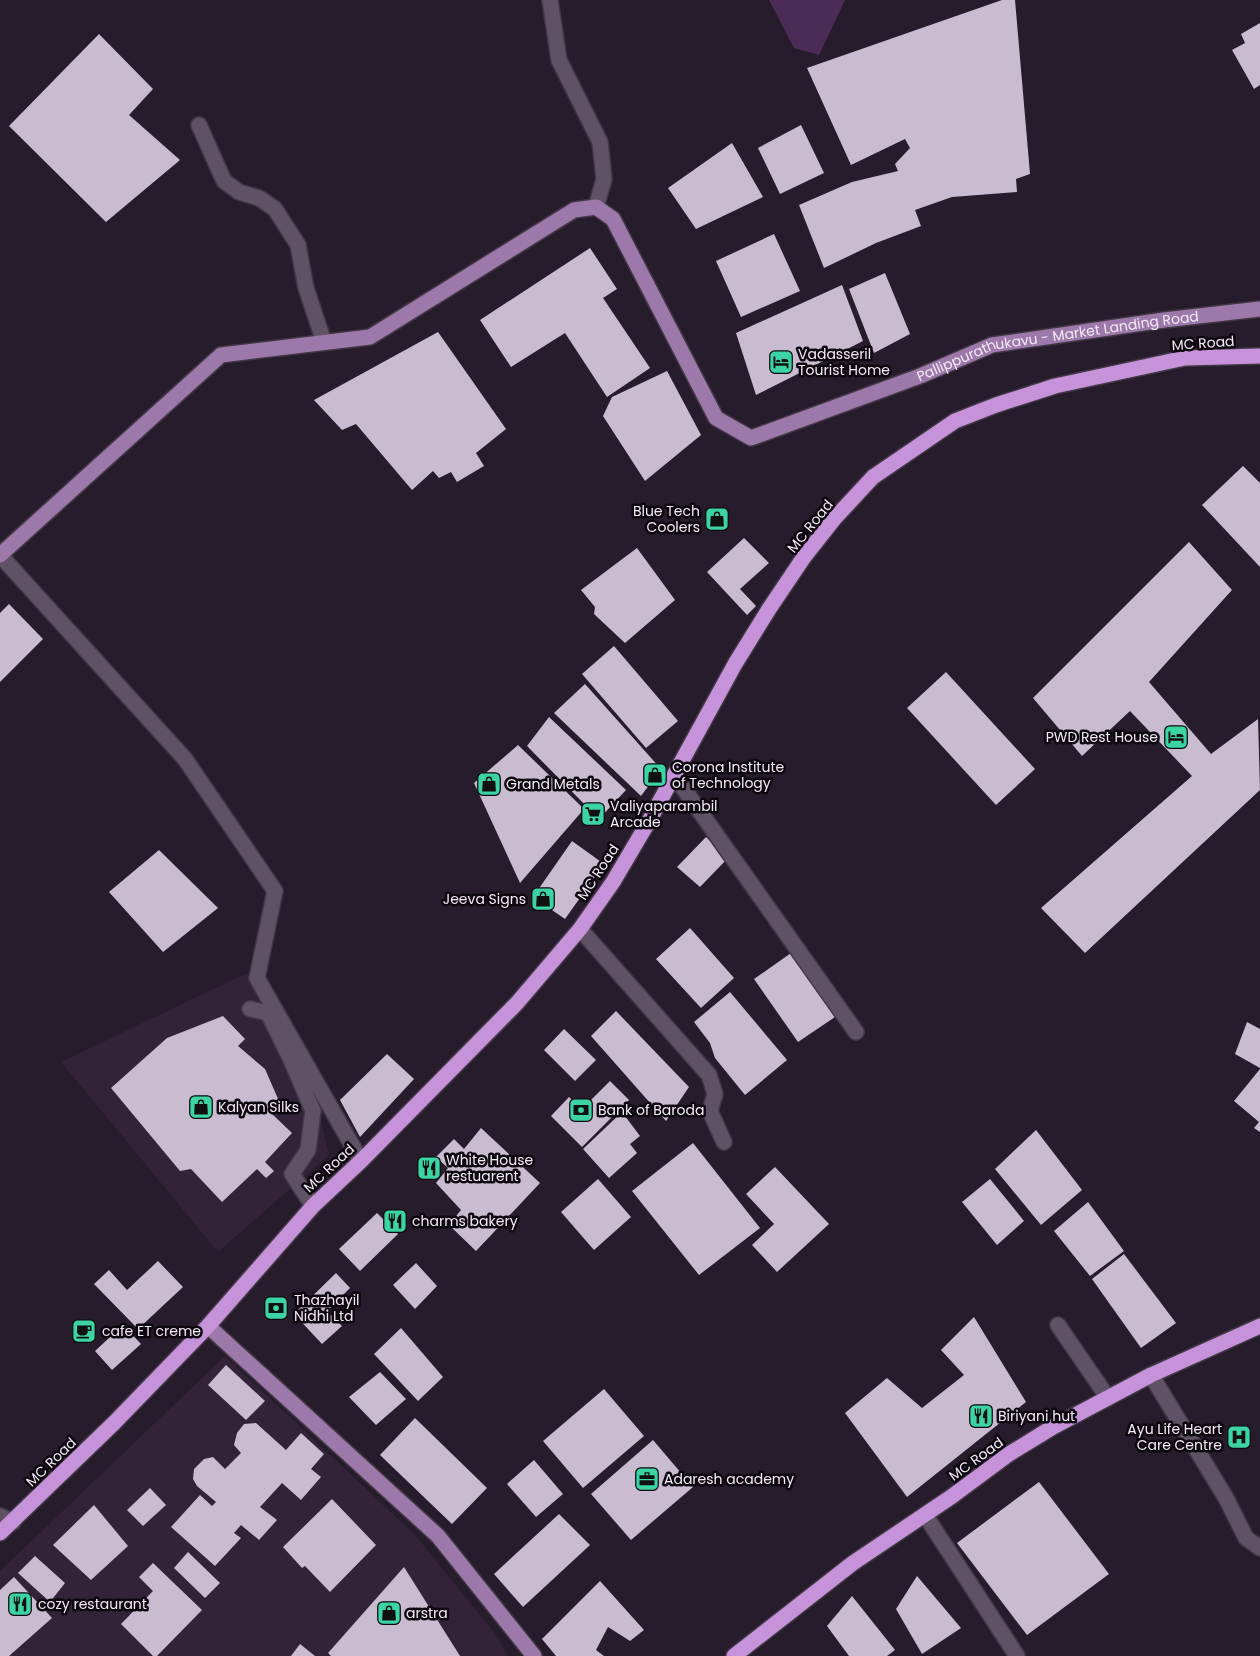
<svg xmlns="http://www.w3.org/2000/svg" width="1260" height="1656" viewBox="0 0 1260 1656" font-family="Poppins,sans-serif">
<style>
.built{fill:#322338}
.green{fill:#4c2c57}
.building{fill:#cabcd0}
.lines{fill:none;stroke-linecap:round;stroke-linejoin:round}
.minor-casing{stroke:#423845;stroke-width:18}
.major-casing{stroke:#423845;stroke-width:18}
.highway-casing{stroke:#423845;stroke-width:18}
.minor{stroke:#5f5264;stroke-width:15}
.major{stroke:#9d78aa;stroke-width:15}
.highway{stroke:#c692d9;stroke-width:15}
.labels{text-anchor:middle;stroke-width:5;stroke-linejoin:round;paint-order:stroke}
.street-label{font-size:14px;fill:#f2eaf5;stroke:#0d080f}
.poi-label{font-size:14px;fill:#f2eaf5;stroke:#0d080f;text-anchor:start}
</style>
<rect width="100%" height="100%" fill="#271c2b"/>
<g class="built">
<polygon points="247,973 313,1090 329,1155 218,1252 61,1062"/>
<polygon points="225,1356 415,1535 493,1631 508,1656 0,1656 0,1571"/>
</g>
<polygon class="green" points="769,0 845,0 819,55 794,48"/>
<g class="building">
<polygon points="1002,0 1015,0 1030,174 1016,179 1017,192 952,197 915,210 921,226 876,243 824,268 799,205 852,182 898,171 895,164 910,148 905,139 851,165 807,68"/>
<polygon points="1260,23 1260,85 1254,89 1232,50 1245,43 1241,34"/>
<polygon points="99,34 153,89 129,115 180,160 106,222 9,126"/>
<polygon points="801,125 824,173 780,194 758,148"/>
<polygon points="732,143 763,197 696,229 668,188"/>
<polygon points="774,234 800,291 741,317 716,261"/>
<polygon points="590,248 617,289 603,298 650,368 607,397 565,333 511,367 480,320"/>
<polygon points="885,273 910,334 874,353 849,289"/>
<polygon points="842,285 863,341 756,395 736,333"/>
<polygon points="438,332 506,429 476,453 484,466 457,482 451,472 439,478 433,471 412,490 356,424 342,430 314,400"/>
<polygon points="667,371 701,435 645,481 603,416 612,397"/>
<polygon points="1243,466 1260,483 1260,567 1202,505"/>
<polygon points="744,538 769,563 740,589 756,606 747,615 707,572"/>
<polygon points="1189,542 1232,590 1149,682 1211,754 1258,719 1260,790 1085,953 1041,908 1192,776 1130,711 1082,756 1033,698"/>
<polygon points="637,548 675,600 625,643 594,614 595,607 581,590"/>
<polygon points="9,604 43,639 0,682 0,613"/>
<polygon points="614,646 678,721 646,748 582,674"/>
<polygon points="946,672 1035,769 996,805 907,708"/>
<polygon points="585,684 661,769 641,796 554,713"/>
<polygon points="549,717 626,790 599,819 527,746"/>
<polygon points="518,745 584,809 520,883 474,783"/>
<polygon points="706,837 728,858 700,887 677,867"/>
<polygon points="572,841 604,864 565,919 533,897"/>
<polygon points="159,850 218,908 163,952 109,892"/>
<polygon points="690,928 734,978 701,1008 656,959"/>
<polygon points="791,953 835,1017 798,1042 754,979"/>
<polygon points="730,992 787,1060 745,1095 715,1058 710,1043 694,1022"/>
<polygon points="616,1011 689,1087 666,1121 591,1036"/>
<polygon points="223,1016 245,1039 238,1046 265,1069 279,1101 270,1112 292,1133 265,1162 274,1171 266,1178 257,1169 222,1202 191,1169 180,1171 111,1088 167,1038"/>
<polygon points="1247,1022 1260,1029 1260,1068 1235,1054"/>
<polygon points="564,1029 596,1060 575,1081 544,1050"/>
<polygon points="387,1054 414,1079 360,1137 340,1100"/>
<polygon points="1260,1069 1260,1132 1254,1128 1259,1122 1234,1101"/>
<polygon points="610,1081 629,1100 582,1147 551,1116 569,1097 582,1109"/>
<polygon points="622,1112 640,1136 630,1144 637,1153 609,1178 583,1149"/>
<polygon points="481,1128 540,1183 476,1251 449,1225 461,1210 436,1183 448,1168 436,1157 454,1139 464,1149"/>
<polygon points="1036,1130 1082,1190 1041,1225 995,1169"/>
<polygon points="693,1143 760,1228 699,1275 632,1191"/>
<polygon points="775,1167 829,1224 777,1272 752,1245 774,1224 746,1194"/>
<polygon points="598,1179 631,1217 594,1250 561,1212"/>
<polygon points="990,1179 1024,1221 997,1245 962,1202"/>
<polygon points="1088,1202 1124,1251 1090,1276 1054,1231"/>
<polygon points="377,1213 398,1234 360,1271 339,1249"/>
<polygon points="1124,1254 1176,1323 1141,1348 1092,1279"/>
<polygon points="158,1261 183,1287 138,1329 94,1284 109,1270 127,1290"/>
<polygon points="416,1263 437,1286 415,1309 393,1285"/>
<polygon points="336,1273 350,1288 327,1311 342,1326 322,1344 294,1314"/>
<polygon points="974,1317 1026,1402 907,1497 845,1413 887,1378 922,1408 964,1375 941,1350"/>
<polygon points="123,1325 141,1344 112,1370 95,1351"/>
<polygon points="401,1328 443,1377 418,1401 374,1354"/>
<polygon points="226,1365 265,1401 246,1420 208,1385"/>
<polygon points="380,1372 406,1399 376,1425 349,1397"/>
<polygon points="604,1389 644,1436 583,1488 543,1441"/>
<polygon points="415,1418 487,1488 452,1524 380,1455"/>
<polygon points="256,1423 286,1450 301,1433 324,1454 311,1469 321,1477 301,1500 282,1483 260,1507 277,1520 259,1540 241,1525 234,1533 241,1538 215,1566 171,1527 200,1495 212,1506 216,1502 197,1486 193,1479 194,1469 204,1459 213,1457 225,1469 241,1453 234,1445 237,1433 244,1424"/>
<polygon points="653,1440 693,1487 631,1540 591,1494"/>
<polygon points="534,1460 563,1494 536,1517 507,1484"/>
<polygon points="1039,1482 1109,1574 1027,1635 957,1543"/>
<polygon points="150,1488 166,1505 143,1526 127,1510"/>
<polygon points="332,1499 376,1545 330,1592 305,1566 302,1568 283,1547"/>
<polygon points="94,1505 128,1546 91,1580 53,1545"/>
<polygon points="559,1514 590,1545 523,1607 494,1574"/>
<polygon points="188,1552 220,1583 205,1598 174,1568"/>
<polygon points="35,1556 65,1583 50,1602 18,1573"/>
<polygon points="153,1563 202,1610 157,1656 153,1656 121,1624 153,1591 139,1577"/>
<polygon points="404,1567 460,1656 331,1656 328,1653"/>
<polygon points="917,1576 961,1628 922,1654 896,1609"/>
<polygon points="14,1577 52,1618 9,1656 0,1656 0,1590"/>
<polygon points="600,1581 644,1630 630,1641 608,1627 596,1650 604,1656 556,1656 542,1639"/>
<polygon points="852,1596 895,1650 887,1656 849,1656 827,1626"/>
<polygon points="300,1644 315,1656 291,1656"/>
</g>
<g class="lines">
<g class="minor-casing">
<g id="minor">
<polyline points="550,0 559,60 600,142 604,179 596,207"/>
<polyline points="199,125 224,181 239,192 259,198 275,209 298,245 306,288 324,342"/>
<polyline points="0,555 185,759 275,891 257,978 361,1161"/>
<polyline points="674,775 856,1032"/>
<polyline points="580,929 709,1075 715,1094 710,1111 724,1142"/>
<polyline points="250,1009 268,1013 291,1060 313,1111 308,1150 292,1174 313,1206"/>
<polyline points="1058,1325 1108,1398"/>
<polyline points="1151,1375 1226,1498 1246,1538 1260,1548"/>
<polyline points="925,1515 1017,1656"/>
<polyline points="0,1516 13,1522"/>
</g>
</g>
<g class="major-casing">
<g id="major">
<path id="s1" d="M0,555l221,-200 149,-18 204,-127 22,-3 17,12 103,199 35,20 169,-62 72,-31 172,-25 96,-11"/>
<polyline points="208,1326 438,1536 534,1656"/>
</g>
</g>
<g class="highway-casing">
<g id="highway">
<polyline points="0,1533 114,1423 208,1326 313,1206 361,1161 517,1003 580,929 613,882 649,821 735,664 769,609 804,557 834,519 873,477 955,421 996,405 1055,386 1185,358 1260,356"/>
<polyline points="734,1656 853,1563 951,1497 1009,1454 1053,1427 1151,1375 1260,1326"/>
</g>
</g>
<use href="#minor" class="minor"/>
<use href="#major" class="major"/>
<use href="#highway" class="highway"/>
</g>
<defs>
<g id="hotel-square" transform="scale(1.25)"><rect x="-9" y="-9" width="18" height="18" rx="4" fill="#3cd4a4" stroke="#0d080f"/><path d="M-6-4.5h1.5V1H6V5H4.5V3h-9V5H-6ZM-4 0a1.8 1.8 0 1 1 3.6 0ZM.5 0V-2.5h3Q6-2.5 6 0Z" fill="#111"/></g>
<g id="shop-square" transform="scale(1.25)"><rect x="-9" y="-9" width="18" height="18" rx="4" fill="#3cd4a4" stroke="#0d080f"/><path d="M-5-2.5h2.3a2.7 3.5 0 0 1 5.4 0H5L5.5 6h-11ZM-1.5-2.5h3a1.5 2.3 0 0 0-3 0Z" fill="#111"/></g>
<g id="supermarket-square" transform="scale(1.25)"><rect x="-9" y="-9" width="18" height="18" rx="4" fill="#3cd4a4" stroke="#0d080f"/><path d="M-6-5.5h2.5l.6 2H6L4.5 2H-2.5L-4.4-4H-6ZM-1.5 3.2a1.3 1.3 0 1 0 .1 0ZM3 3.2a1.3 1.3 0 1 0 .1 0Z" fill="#111"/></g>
<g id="bank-square" transform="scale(1.25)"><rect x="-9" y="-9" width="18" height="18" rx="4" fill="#3cd4a4" stroke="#0d080f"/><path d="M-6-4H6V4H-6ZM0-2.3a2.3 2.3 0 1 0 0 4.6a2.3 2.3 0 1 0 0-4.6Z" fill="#111"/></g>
<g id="restaurant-square" transform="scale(1.25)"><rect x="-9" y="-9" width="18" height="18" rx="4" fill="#3cd4a4" stroke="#0d080f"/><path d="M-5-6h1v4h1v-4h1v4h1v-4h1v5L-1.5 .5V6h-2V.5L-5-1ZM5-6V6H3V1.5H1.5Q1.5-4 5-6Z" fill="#111"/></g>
<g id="cafe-square" transform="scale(1.25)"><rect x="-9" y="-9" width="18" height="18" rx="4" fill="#3cd4a4" stroke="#0d080f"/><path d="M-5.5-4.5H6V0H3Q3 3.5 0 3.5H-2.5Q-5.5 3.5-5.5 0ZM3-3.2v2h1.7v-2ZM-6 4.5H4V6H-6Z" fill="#111"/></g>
<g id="hospital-square" transform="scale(1.25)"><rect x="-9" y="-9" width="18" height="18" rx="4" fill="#3cd4a4" stroke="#0d080f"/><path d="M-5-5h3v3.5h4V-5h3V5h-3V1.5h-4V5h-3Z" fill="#111"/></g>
<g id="office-square" transform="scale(1.25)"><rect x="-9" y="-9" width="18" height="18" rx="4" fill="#3cd4a4" stroke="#0d080f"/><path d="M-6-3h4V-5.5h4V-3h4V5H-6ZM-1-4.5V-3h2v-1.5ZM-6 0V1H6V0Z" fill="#111"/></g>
</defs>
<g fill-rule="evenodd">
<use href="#hotel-square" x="781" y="362"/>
<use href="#shop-square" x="717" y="519"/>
<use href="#hotel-square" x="1176" y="737"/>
<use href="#shop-square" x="655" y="775"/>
<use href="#shop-square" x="489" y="784"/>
<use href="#supermarket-square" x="593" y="814"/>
<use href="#shop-square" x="543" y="899"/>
<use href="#shop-square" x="201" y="1107"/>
<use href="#bank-square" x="581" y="1110"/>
<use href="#restaurant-square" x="429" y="1168"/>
<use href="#restaurant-square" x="395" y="1221"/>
<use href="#bank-square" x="276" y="1308"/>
<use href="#cafe-square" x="84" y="1331"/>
<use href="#restaurant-square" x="981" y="1416"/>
<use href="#hospital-square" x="1239" y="1437"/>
<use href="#office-square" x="647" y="1479"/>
<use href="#restaurant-square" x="20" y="1604"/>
<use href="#shop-square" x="389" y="1613"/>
</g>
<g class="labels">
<g class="street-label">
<text transform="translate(1203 343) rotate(-4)" y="5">MC Road</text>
<text dy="5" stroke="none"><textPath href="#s1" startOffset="1318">Pallippurathukavu - Market Landing Road</textPath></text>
<text transform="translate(810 526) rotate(-51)" y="5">MC Road</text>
<text transform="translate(598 872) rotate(-57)" y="5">MC Road</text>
<text transform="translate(329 1168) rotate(-43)" y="5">MC Road</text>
<text transform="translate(976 1459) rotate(-36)" y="5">MC Road</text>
<text transform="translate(51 1462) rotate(-44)" y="5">MC Road</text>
</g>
<g class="poi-label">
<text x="798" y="359">Vadasseril<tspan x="798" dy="16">Tourist Home</tspan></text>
<text x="700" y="516" text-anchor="end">Blue Tech<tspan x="700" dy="16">Coolers</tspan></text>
<text x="1158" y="742" text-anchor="end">PWD Rest House</text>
<text x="672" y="772">Corona Institute<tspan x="672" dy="16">of Technology</tspan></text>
<text x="506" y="789">Grand Metals</text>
<text x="610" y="811">Valiyaparambil<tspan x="610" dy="16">Arcade</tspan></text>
<text x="526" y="904" text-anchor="end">Jeeva Signs</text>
<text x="218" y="1112">Kalyan Silks</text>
<text x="598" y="1115">Bank of Baroda</text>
<text x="446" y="1165">White House<tspan x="446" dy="16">restuarent</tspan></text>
<text x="412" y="1226">charms bakery</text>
<text x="294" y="1305">Thazhayil<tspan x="294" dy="16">Nidhi Ltd</tspan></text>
<text x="102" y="1336">cafe ET creme</text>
<text x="998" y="1421">Biriyani hut</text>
<text x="1222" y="1434" text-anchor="end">Ayu Life Heart<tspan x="1222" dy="16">Care Centre</tspan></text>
<text x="664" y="1484">Adaresh academy</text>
<text x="38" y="1609">cozy restaurant</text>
<text x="406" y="1618">arstra</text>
</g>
</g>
</svg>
